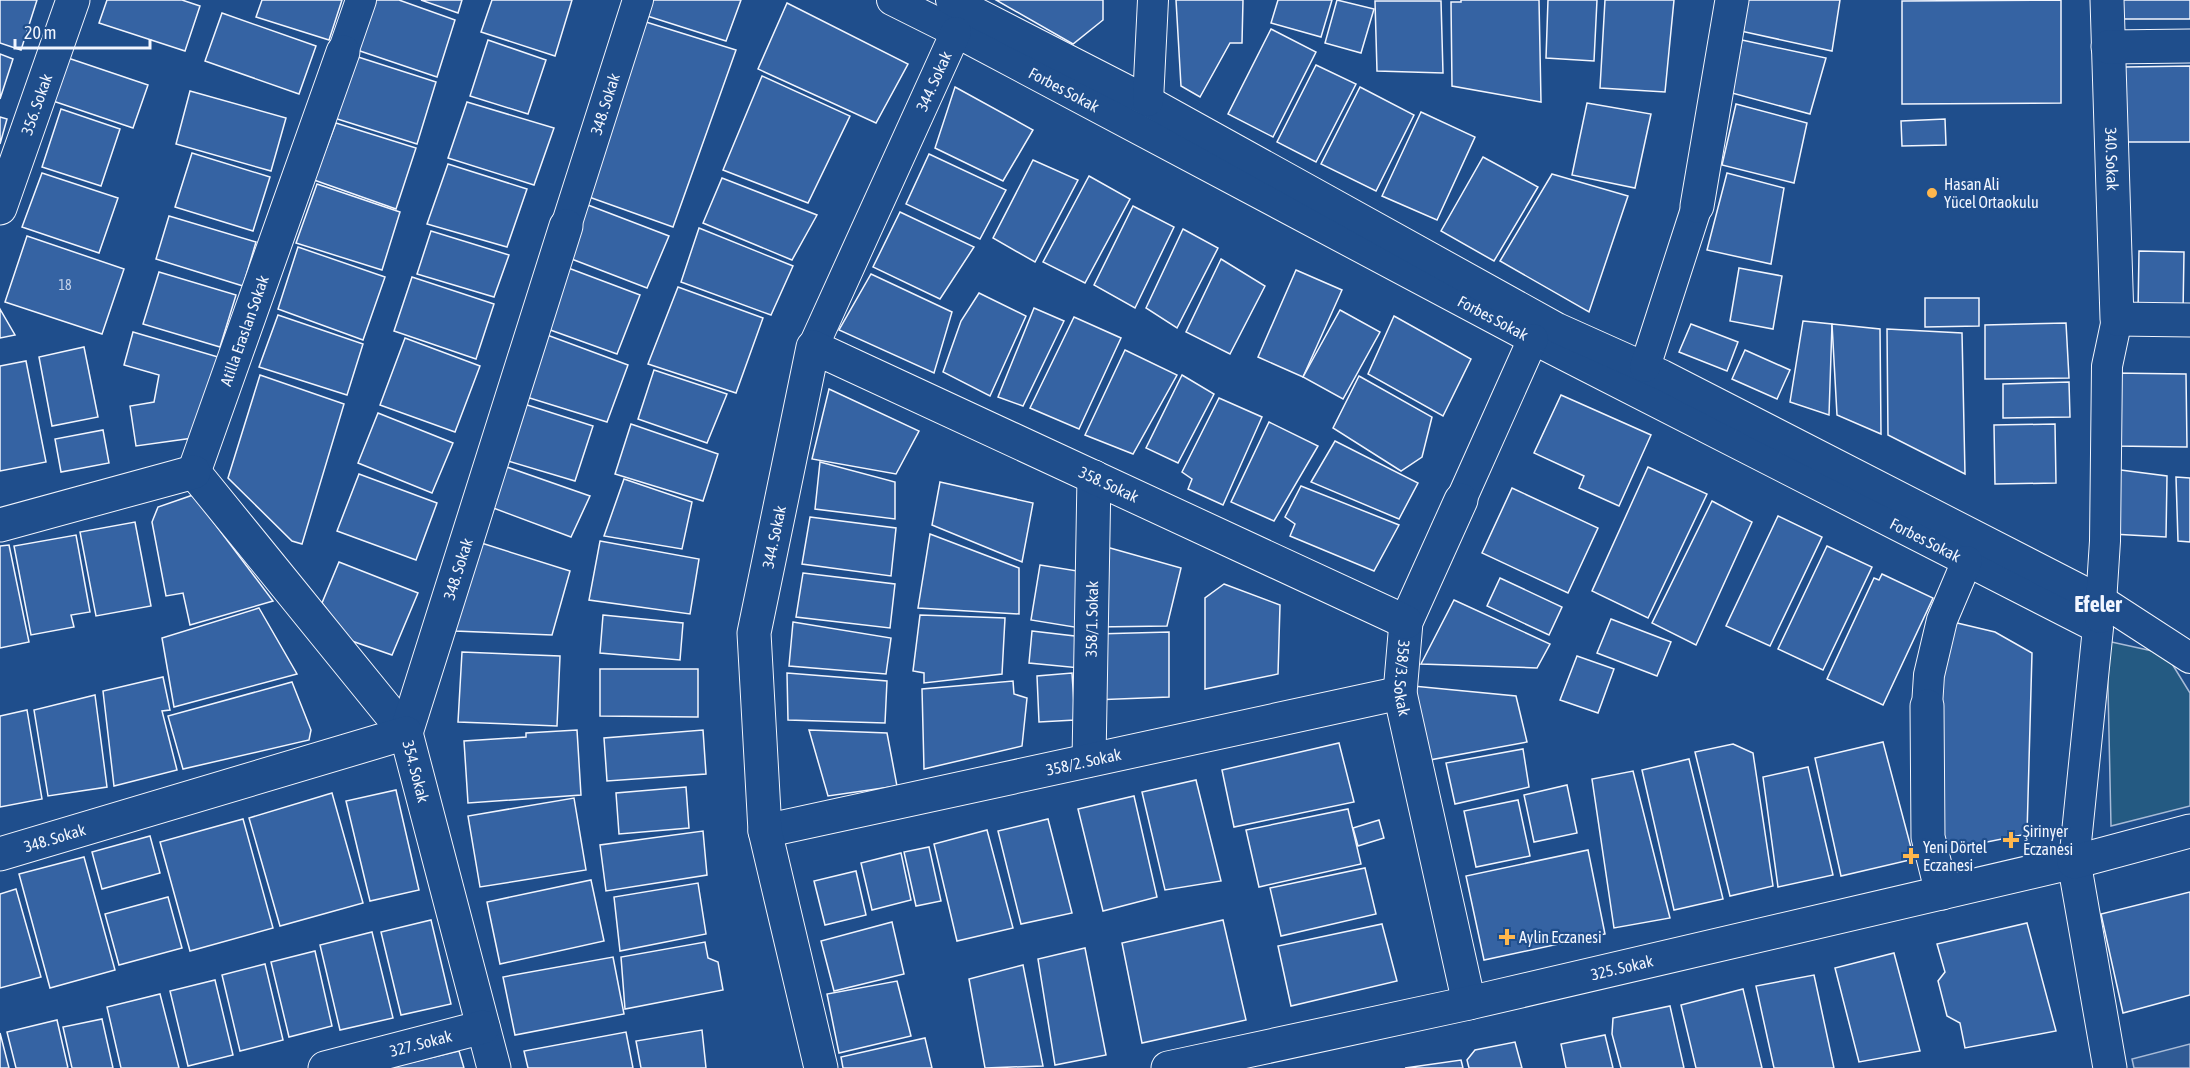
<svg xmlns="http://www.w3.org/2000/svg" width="2190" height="1068" viewBox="0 0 2190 1068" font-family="'Asap Condensed',sans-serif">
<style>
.green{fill:#245a82;stroke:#a8bbd7;stroke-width:1.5}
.parking{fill:#305b95;stroke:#a8bbd7;stroke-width:1.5}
.building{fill:#3563a3;stroke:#f2f6ff;stroke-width:1.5}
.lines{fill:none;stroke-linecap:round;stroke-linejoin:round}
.pedestrian-casing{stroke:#f2f6ff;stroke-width:32}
.minor-casing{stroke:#f2f6ff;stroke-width:35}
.tertiary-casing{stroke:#f2f6ff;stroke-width:35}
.pedestrian{stroke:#1f4e8c;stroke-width:30}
.minor{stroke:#1f4e8c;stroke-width:33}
.tertiary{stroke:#1f4e8c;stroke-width:33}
.poi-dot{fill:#ffb74d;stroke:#1f4e8c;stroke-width:2}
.labels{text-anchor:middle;stroke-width:4.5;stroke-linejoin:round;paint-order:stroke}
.number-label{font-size:14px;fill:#c3d1e8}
.street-label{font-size:16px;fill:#f2f6ff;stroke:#1f4e8c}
.poi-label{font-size:16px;fill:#f2f6ff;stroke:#1f4e8c;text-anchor:start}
.district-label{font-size:22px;font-weight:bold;fill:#f2f6ff;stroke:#1f4e8c}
</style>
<rect width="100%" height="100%" fill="#1f4e8c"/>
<polygon class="green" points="2107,641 2166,654 2190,693 2190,806 2111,826"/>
<polygon class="parking" points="2190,1044 2190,1068 2134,1068 2132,1059"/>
<g class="building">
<polygon points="0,0 37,0 21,50 0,43"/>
<polygon points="107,0 182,0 200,6 185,51 99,23"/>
<polygon points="262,0 342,0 329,40 256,17"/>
<polygon points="374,0 399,0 455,20 437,77 357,50"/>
<polygon points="421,0 462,0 458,13"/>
<polygon points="492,0 572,0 555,56 481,32"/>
<polygon points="646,0 741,0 726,41 641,14"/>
<polygon points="996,0 1103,0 1103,20 1073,44"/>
<polygon points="1176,0 1243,0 1242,43 1230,43 1200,97 1181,86"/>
<polygon points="1278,0 1332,0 1321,37 1271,23"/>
<polygon points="1337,0 1374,9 1361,53 1325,43"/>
<polygon points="1461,0 1539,0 1541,102 1452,86 1451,2 1461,2"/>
<polygon points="1548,0 1597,0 1594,61 1546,58"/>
<polygon points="1605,0 1674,0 1665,92 1600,88"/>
<polygon points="1743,0 1840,0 1832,51 1736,30"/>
<polygon points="2061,0 2061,103 1902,104 1902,1"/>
<polygon points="2115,0 2190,0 2190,19 2116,19"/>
<polygon points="1375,1 1441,1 1443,73 1377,71"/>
<polygon points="787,3 908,64 876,123 758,69"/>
<polygon points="222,13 316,46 299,94 205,61"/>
<polygon points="646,22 736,50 673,227 589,197"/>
<polygon points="1271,29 1316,52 1273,137 1228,114"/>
<polygon points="488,40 546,60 528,114 470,96"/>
<polygon points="1742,40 1826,58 1810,114 1732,93"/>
<polygon points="0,54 13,59 0,99"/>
<polygon points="355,56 436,82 417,144 331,117"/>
<polygon points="68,58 148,85 133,128 53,101"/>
<polygon points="1316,65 1356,84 1316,162 1277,142"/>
<polygon points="2190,66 2190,142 2126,142 2125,67"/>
<polygon points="762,76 850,116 808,203 723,170"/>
<polygon points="955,87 1033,130 1003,181 935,148"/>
<polygon points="1360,87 1414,115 1376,191 1321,164"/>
<polygon points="190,91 286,118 271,171 176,144"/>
<polygon points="467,102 554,128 534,185 448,158"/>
<polygon points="1587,103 1651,114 1635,188 1572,175"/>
<polygon points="1736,104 1807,123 1794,183 1722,165"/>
<polygon points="61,109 120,129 101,186 42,167"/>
<polygon points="1421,112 1475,137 1437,220 1382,196"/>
<polygon points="0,117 7,119 0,144"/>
<polygon points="1945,119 1946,145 1902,146 1901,121"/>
<polygon points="336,123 416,148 396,209 314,180"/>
<polygon points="192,153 270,177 253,231 175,207"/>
<polygon points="929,154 1006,190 980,239 906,204"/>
<polygon points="1483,157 1538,187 1494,261 1441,231"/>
<polygon points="1033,160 1078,180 1035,262 993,238"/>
<polygon points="448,164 527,189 507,247 427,224"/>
<polygon points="42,173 118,198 99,253 22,227"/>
<polygon points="1727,173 1784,188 1771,264 1707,250"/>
<polygon points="1552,174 1628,196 1589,312 1500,261"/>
<polygon points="1089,176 1130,199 1085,283 1043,262"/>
<polygon points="722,178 817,215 792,260 703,223"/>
<polygon points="317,184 400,212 382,270 296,243"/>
<polygon points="588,205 669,236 647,288 569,258"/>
<polygon points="1133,206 1174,227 1135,308 1094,285"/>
<polygon points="900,212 974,247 940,299 873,267"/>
<polygon points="169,216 256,242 243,286 156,259"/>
<polygon points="699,228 793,266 771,315 681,282"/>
<polygon points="1183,229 1218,248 1177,328 1146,308"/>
<polygon points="431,231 509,255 494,297 417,274"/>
<polygon points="27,236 124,269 102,334 5,302"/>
<polygon points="298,247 385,277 363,340 278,309"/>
<polygon points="2139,251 2184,252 2183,313 2138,312"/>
<polygon points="1221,259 1265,286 1230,354 1186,332"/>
<polygon points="563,266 640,295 617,354 542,327"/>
<polygon points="1739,268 1782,276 1773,329 1730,321"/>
<polygon points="1296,270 1342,290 1303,377 1258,357"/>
<polygon points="159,272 236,295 220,347 143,324"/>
<polygon points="871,274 952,312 934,373 839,330"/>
<polygon points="412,277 494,304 476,359 394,331"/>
<polygon points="678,287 763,318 736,393 648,364"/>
<polygon points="979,293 1026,316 990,396 943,372 961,321"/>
<polygon points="1925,298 1979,298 1979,326 1925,327"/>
<polygon points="1034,308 1064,321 1023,406 998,397"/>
<polygon points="0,309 15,335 0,338"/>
<polygon points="1340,310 1380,332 1343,399 1303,377"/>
<polygon points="278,315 363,344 347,395 259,367"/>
<polygon points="1394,316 1471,359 1443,416 1368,374"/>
<polygon points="1074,317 1121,338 1079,429 1030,408"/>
<polygon points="1803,321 1832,324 1829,415 1790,402"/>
<polygon points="2066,323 2069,378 1985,379 1985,325"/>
<polygon points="1691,324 1738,342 1727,371 1679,352"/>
<polygon points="1832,324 1880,329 1881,434 1837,415"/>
<polygon points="1887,329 1962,333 1965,474 1888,435"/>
<polygon points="133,332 218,357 193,438 136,446 130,406 154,402 159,375 124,365"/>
<polygon points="539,332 628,365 607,422 520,395"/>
<polygon points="405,338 480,366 455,432 380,405"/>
<polygon points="84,347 98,417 52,426 39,357"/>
<polygon points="1125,350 1177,375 1133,454 1085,435"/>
<polygon points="1745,350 1790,370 1777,399 1732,379"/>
<polygon points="26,361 46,462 0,471 0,366"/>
<polygon points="654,370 727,394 707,443 638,419"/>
<polygon points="2113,373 2186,374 2187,447 2114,446"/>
<polygon points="260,375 344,404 302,544 292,541 228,478"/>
<polygon points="1182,375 1214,394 1178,463 1146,448"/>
<polygon points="1359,376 1432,417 1422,457 1401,471 1333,428"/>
<polygon points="2069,382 2070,417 2003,418 2003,384"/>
<polygon points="829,389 919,431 896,474 812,459"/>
<polygon points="1561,395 1651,435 1619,506 1579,488 1584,476 1534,453"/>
<polygon points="1219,398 1262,417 1223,505 1188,489 1192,479 1182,472"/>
<polygon points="518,402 593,426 575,481 501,459"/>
<polygon points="378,413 453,443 432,493 358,463"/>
<polygon points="1269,422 1318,446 1274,521 1231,502"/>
<polygon points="631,424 718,454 703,501 615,474"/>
<polygon points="2055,424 2056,483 1995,484 1994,425"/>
<polygon points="103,430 109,463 61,472 55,439"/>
<polygon points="1335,441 1418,483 1399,519 1311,482"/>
<polygon points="820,462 895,482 895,519 815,509"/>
<polygon points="504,466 590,496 571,537 488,506"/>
<polygon points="1648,467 1707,494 1648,618 1592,591"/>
<polygon points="2113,469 2167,476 2166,537 2112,534"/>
<polygon points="359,474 437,503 416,560 337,531"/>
<polygon points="2176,477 2190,478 2190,542 2178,541"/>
<polygon points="624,479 692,502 682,549 604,536"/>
<polygon points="940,482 1033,503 1022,562 932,525"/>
<polygon points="1301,486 1399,525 1374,571 1290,536 1295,524 1285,517"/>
<polygon points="1512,488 1598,528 1568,593 1482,553"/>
<polygon points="193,495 273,601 190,625 183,593 166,596 152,522 158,507"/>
<polygon points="1712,501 1752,522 1696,645 1652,623"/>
<polygon points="1778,516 1822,537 1770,646 1726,626"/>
<polygon points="810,517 896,528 891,576 802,564"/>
<polygon points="135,522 151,606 96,616 80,532"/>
<polygon points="930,534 1019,568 1019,614 918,608"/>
<polygon points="76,535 90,612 71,615 74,627 31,635 14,546"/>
<polygon points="475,541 570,571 552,635 455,631"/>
<polygon points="600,541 699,559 690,614 589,600"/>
<polygon points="9,545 29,642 0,648 0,546"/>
<polygon points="1103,546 1181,568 1167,626 1096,627"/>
<polygon points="1827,546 1872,567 1823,670 1778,649"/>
<polygon points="339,562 418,593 392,655 349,640 322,603"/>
<polygon points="1040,565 1090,573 1080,628 1031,620"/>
<polygon points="803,573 895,584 890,628 796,617"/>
<polygon points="1882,574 1933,598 1883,705 1827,679 1874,578 1879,580"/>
<polygon points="1500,578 1562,607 1549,635 1487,606"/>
<polygon points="1224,584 1280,605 1278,674 1205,689 1205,598"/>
<polygon points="1454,600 1550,644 1537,668 1421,664"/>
<polygon points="259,608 297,674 174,707 162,638"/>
<polygon points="603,615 683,623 680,660 600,653"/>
<polygon points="920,615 1005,618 1002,674 924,683 924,673 913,671"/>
<polygon points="1611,619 1671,642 1657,676 1597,653"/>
<polygon points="793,622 891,638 886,674 789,666"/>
<polygon points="1953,622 1995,632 2032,653 2027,834 1937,852 1938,687"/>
<polygon points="1032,631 1083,637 1080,668 1029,663"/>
<polygon points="1169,632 1169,697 1093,700 1096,634"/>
<polygon points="462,652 560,656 557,726 458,722"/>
<polygon points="1577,656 1614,669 1598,713 1560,700"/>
<polygon points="600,669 698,669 698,717 600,716"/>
<polygon points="787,673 887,681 885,723 788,720"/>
<polygon points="1072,673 1075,720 1039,722 1037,676"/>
<polygon points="163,677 170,710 162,711 177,770 114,786 103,691"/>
<polygon points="1013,681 1014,694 1027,698 1022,746 924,769 922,689"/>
<polygon points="292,682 311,730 309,740 183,769 168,716"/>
<polygon points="1413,686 1516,696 1527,742 1424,761"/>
<polygon points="95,695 107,787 48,796 34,710"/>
<polygon points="27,710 42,799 0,807 0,716"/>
<polygon points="577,730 581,795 468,803 464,741 526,737 526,733"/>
<polygon points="703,730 706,774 607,781 604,738"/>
<polygon points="809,730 887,733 897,786 828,796"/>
<polygon points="1883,742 1914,859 1841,876 1815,758"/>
<polygon points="1339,743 1354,802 1234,827 1222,770"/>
<polygon points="1733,744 1753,753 1773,886 1730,896 1695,752"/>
<polygon points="1523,749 1529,787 1455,804 1446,763"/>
<polygon points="1689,759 1723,899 1674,910 1642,770"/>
<polygon points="1808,767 1833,875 1778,887 1763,777"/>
<polygon points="1633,771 1670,918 1614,928 1592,779"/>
<polygon points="1196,780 1221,881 1165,890 1142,792"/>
<polygon points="1567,785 1577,833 1534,842 1524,795"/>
<polygon points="686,787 689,828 619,834 616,793"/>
<polygon points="396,790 419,890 370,901 346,801"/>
<polygon points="332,793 363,903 280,926 249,818"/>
<polygon points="1134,796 1157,897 1103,911 1078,809"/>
<polygon points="574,798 586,870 480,887 468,816"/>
<polygon points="1518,800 1530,856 1476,867 1464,811"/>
<polygon points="1348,809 1361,864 1259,887 1246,830"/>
<polygon points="243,819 273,928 190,951 160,842"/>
<polygon points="1048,819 1072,913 1021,924 998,831"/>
<polygon points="1379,820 1384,838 1358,846 1353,828"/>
<polygon points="987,830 1013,928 957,941 934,844"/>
<polygon points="703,831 707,875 606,891 600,845"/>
<polygon points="150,836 160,873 102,889 92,852"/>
<polygon points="929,847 941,901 916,906 904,852"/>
<polygon points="1588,850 1605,934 1484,960 1466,876"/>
<polygon points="901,853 911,900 872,910 861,863"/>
<polygon points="84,857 115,970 50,988 19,874"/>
<polygon points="1365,868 1376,914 1281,936 1270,888"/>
<polygon points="856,871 866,915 825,925 814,881"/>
<polygon points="591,880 604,941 500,964 487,902"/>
<polygon points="698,883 706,934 620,951 614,897"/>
<polygon points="16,889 41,977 0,988 0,894"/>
<polygon points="2190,892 2190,995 2123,1013 2101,914"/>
<polygon points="168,897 182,948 119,965 105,914"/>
<polygon points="431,920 451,1004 401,1015 381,932"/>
<polygon points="1223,920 1246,1020 1142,1043 1122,943"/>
<polygon points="892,922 904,974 834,991 821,941"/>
<polygon points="2027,923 2056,1031 1965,1048 1960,1023 1947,1016 1938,981 1945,972 1937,944"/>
<polygon points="1382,924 1397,981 1291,1006 1278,946"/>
<polygon points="372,932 393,1018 340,1030 320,945"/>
<polygon points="705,942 708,958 718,962 723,990 625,1009 621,957"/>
<polygon points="1085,948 1106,1055 1055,1065 1038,959"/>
<polygon points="315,951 332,1026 289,1037 271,962"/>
<polygon points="1894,953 1920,1051 1859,1062 1835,968"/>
<polygon points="613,957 624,1014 515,1035 503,977"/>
<polygon points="265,964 283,1040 240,1051 222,975"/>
<polygon points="1023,965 1043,1066 985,1068 969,979"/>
<polygon points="1814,975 1834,1068 1774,1068 1756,986"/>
<polygon points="215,980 233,1055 188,1066 170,991"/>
<polygon points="897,981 911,1036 839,1053 827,994"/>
<polygon points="1743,989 1762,1068 1696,1068 1681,1005"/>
<polygon points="160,994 179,1068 121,1068 107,1007"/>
<polygon points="1670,1006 1684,1068 1621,1068 1612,1034 1613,1018"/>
<polygon points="102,1019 113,1068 72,1068 63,1027"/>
<polygon points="57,1020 68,1068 16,1068 7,1032"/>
<polygon points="702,1030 706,1068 641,1068 636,1041"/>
<polygon points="626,1032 633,1068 528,1068 524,1051"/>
<polygon points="0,1033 9,1068 0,1068"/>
<polygon points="1605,1035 1613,1068 1566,1068 1561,1044"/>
<polygon points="925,1038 932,1068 843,1068 841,1057"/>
<polygon points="1515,1042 1522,1068 1469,1068 1467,1060 1475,1050"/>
<polygon points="459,1051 464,1068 388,1068"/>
<polygon points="1461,1060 1463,1068 1405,1068"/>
</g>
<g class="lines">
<g class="pedestrian-casing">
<g id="pedestrian">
<path id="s1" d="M892,0l64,32 577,307 565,289 -24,234"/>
<polyline points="951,0 1148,101 1557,328 1662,375 2102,601 2190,658"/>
<polyline points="343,52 361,0"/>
<polyline points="1148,101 1153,0"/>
<path id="s2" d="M566,226l72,-226"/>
<path id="s3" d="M813,347l143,-315"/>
<polyline points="1645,367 1697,206"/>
<polyline points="1461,500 1533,339"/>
<polyline points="2100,618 2105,541 2107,366 2117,319"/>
<polyline points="1927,706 1929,675 1942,620 1967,561"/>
</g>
</g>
<g class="minor-casing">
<g id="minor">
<path id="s4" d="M2107,0l10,319 73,1"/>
<polyline points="2108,47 2190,46"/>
<polyline points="1697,206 1732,0"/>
<path id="s5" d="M0,208l73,-208"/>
<path id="s6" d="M194,472l212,261 88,335"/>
<path id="s7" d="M194,472l149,-420"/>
<path id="s8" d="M1461,500l-55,122 -6,71 69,310"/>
<polyline points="0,525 194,472"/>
<polyline points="1927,706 1928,837 1942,893"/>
<path id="s9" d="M406,733l160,-507"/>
<path id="s10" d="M1089,760l5,-283"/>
<path id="s11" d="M765,831l635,-138"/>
<path id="s12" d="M0,854l406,-121"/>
<path id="s13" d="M325,1068l158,-41"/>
<path id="s14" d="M821,1068l-56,-237 -11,-198 59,-286 593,275"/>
<path id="s15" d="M1168,1068l301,-65 605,-141 36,206"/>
</g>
</g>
<g class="tertiary-casing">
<polyline id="tertiary" points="2074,862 2190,831"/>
</g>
<use href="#pedestrian" class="pedestrian"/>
<use href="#minor" class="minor"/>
<use href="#tertiary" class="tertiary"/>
</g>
<g class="poi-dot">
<circle cx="1932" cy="193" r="6"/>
<path d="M2008 831h6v6h6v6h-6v6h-6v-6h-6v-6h6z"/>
<path d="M1908 847h6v6h6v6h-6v6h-6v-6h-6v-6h6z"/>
<path d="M1504 928h6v6h6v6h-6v6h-6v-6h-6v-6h6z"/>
</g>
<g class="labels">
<g class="number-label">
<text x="65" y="290">18</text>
</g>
<g class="street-label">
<text dy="6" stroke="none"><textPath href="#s3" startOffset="292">344. Sokak</textPath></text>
<text dy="6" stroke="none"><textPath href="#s1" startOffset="194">Forbes Sokak</textPath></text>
<text dy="6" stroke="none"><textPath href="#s5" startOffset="110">356. Sokak</textPath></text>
<text dy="6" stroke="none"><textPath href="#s2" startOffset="128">348. Sokak</textPath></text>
<text dy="6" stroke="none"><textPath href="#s4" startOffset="159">340. Sokak</textPath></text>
<text dy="6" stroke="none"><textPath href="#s1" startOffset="680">Forbes Sokak</textPath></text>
<text dy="6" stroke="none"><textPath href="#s7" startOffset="150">Atilla Eraslan Sokak</textPath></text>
<text dy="6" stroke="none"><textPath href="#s14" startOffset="1060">358. Sokak</textPath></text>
<text dy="6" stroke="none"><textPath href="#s14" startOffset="540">344. Sokak</textPath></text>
<text dy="6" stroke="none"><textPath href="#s1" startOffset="1166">Forbes Sokak</textPath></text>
<text dy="6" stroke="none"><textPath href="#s9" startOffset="172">348. Sokak</textPath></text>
<text dy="6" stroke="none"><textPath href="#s10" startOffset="141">358/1. Sokak</textPath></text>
<text dy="6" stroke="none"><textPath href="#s8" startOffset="190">358/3. Sokak</textPath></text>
<text dy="6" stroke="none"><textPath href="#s11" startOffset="326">358/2. Sokak</textPath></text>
<text dy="6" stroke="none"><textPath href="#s6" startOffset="376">354. Sokak</textPath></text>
<text dy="6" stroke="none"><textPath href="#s12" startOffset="57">348. Sokak</textPath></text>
<text dy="6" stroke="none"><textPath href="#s15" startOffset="465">325. Sokak</textPath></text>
<text dy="6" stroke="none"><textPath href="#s13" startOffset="99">327. Sokak</textPath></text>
</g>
<g class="poi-label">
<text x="1944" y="190">Hasan Ali<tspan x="1944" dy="18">Yücel Ortaokulu</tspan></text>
<text x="2023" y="837">Şirinyer<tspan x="2023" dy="18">Eczanesi</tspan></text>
<text x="1923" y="853">Yeni Dörtel<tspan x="1923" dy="18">Eczanesi</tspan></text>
<text x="1519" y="943">Aylin Eczanesi</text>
</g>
<g class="district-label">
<text x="2098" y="612">Efeler</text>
</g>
</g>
<path d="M15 39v9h135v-9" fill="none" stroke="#f2f6ff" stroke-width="3"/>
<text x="24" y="39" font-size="18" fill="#f2f6ff" stroke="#1f4e8c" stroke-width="4.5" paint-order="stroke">20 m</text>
</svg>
